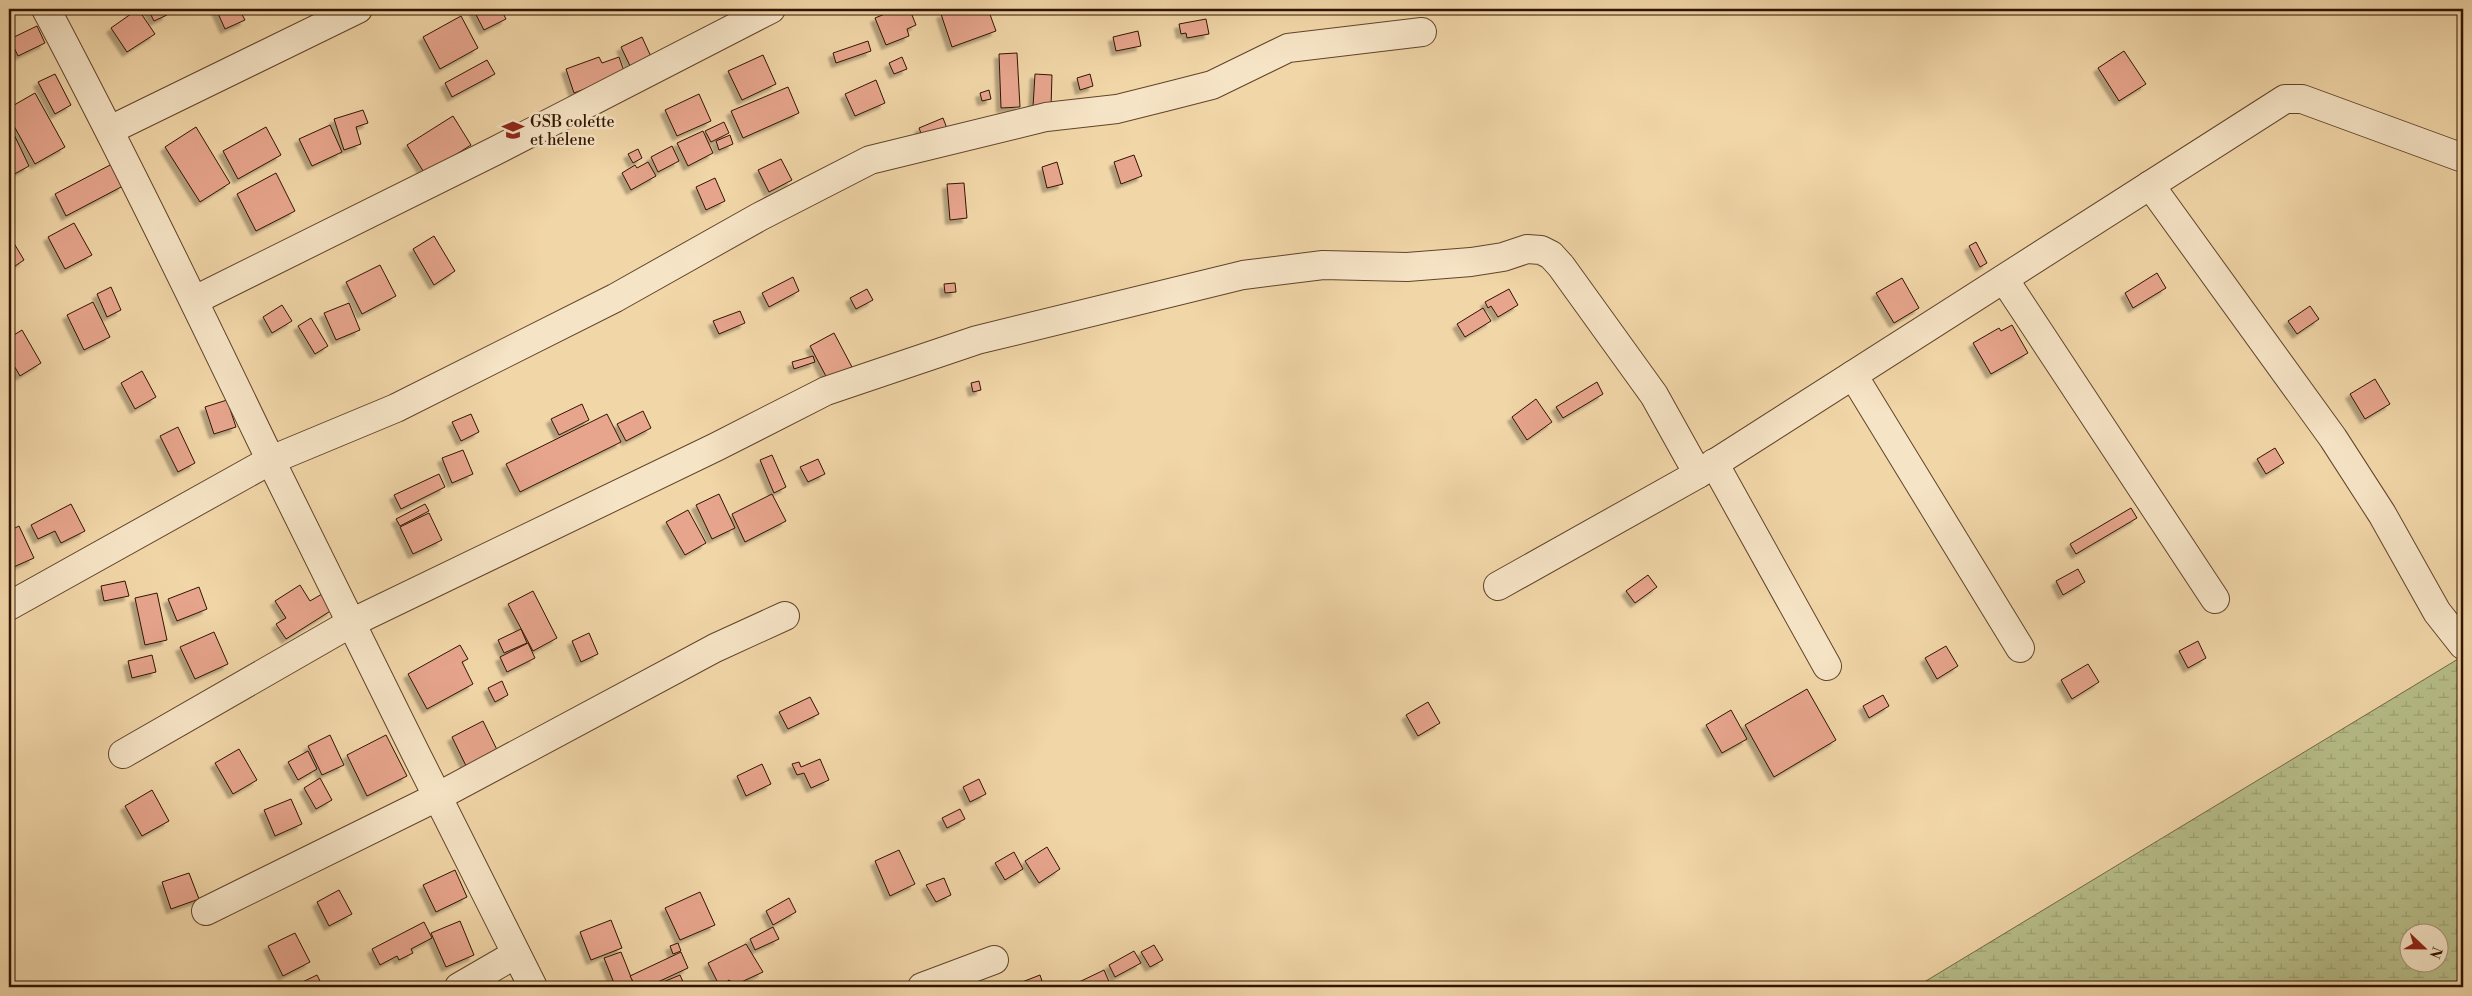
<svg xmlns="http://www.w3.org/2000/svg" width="2472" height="996" viewBox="0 0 2472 996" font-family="'Libre Bodoni',serif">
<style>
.wetland{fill:url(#wetland-marsh);stroke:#746945;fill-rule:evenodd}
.building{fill:#e7a58d;stroke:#311400;filter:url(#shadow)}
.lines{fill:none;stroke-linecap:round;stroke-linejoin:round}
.minor-casing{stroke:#61442a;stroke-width:30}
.minor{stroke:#f6e4c6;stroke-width:28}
.labels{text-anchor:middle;stroke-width:5;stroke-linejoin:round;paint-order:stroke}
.poi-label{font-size:16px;fill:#311400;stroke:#f6e4c6;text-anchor:start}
</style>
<defs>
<pattern id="wetland-marsh" width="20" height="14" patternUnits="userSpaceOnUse" patternTransform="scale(1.25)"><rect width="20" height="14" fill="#b7be8a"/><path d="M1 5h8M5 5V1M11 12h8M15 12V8" fill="none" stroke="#9ea275"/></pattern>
<filter id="shadow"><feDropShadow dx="-4.5" dy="4.5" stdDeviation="1" flood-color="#0004"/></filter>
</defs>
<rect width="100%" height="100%" fill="#f1d6a8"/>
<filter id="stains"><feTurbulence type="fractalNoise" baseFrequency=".004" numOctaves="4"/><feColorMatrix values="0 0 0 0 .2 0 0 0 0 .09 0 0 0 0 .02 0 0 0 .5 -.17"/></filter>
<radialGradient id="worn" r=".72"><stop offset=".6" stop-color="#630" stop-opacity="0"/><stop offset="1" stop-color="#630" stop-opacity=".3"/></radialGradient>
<path class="wetland" d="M2463,656v331h-547zM2410,934h30v30h-30z"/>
<g class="building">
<polygon points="138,9 155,34 127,52 111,28"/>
<polygon points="148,9 165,9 167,15 154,21"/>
<polygon points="216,9 239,9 245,20 225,29"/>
<polygon points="473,9 501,9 506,19 484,30"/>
<polygon points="897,9 901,14 910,10 916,25 907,29 909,36 886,45 875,18"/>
<polygon points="956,9 988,9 996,31 952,47 941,14"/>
<polygon points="461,16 478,48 440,69 423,37"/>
<polygon points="1206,19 1209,34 1187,38 1186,33 1181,34 1179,24"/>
<polygon points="37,26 45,43 18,56 10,39"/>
<polygon points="1138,31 1141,46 1116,51 1113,37"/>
<polygon points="642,37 653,61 632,70 621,47"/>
<polygon points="868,41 871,51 836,63 833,53"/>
<polygon points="2124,51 2146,84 2119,101 2098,68"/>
<polygon points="1017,53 1020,107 1001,108 999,54"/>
<polygon points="763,55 776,84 742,100 728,71"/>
<polygon points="599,57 602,63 619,57 625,74 574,93 566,69"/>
<polygon points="902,57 907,69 894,74 889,63"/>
<polygon points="487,60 495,74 452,97 445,83"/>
<polygon points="55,74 71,105 55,114 38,82"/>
<polygon points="1035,74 1052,75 1051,108 1033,107"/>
<polygon points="1090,74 1093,86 1080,90 1077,78"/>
<polygon points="876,80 885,103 855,116 845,94"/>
<polygon points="788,87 799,113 743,138 731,111"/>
<polygon points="989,90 991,99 982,101 980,93"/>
<polygon points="35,93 65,147 35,164 9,117 9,108"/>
<polygon points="699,94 711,121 677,136 665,110"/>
<polygon points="363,110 368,123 356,127 361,144 344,150 334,119"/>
<polygon points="453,116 471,145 425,174 407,145"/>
<polygon points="943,118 948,131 924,141 919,128"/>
<polygon points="724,122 729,133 711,142 705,131"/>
<polygon points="9,124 29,166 9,177"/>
<polygon points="330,125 342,152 312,166 299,139"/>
<polygon points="196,127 230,183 200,202 165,147"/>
<polygon points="266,127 281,155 238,179 223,151"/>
<polygon points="703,131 713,153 688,166 677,143"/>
<polygon points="730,135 733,144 719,150 716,141"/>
<polygon points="672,146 679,161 658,172 651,157"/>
<polygon points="638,149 642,158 633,163 628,154"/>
<polygon points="1134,155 1142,176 1121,184 1114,162"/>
<polygon points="781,159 792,180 769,192 758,170"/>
<polygon points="648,162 656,176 631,190 622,173 635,165 637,168"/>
<polygon points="1057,162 1063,184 1047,188 1042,167"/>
<polygon points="112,164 123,186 66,216 55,194"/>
<polygon points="276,173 295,211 256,231 237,194"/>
<polygon points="715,178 725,201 706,210 696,187"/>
<polygon points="964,183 967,218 950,220 947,184"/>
<polygon points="74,223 92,255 65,269 48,237"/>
<polygon points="9,235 24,260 9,270"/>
<polygon points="434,236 455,271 434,285 413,249"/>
<polygon points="1976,242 1987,263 1980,267 1969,246"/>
<polygon points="380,265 396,296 362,314 346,282"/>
<polygon points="2157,273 2166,288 2133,308 2125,293"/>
<polygon points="793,277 799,291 769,307 762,293"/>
<polygon points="1902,278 1919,308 1894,323 1876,293"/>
<polygon points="955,283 956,292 945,293 944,284"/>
<polygon points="111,287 121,310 107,317 97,294"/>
<polygon points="867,289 873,300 856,309 850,298"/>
<polygon points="1509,289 1518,305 1498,317 1491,306 1488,308 1485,302"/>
<polygon points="93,302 110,337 84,350 67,315"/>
<polygon points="349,303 360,330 336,340 324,313"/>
<polygon points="282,305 292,321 272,333 263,317"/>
<polygon points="2310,306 2319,319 2297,334 2288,321"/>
<polygon points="1483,308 1491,321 1465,337 1457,324"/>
<polygon points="740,311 745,323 719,334 713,321"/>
<polygon points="311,318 328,346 315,354 298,326"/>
<polygon points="2012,325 2028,353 1991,374 1973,343 1999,328 2001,331"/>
<polygon points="22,330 41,363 20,376 9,357 9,338"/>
<polygon points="834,333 852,367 828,380 810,346"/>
<polygon points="813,356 815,362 794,369 792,362"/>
<polygon points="142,371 156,397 135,409 121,383"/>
<polygon points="2375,379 2390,404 2365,419 2350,394"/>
<polygon points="979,381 981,390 973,392 971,383"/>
<polygon points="1597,382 1603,394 1563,418 1556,407"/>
<polygon points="1536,399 1552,422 1527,440 1512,417"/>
<polygon points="227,400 236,427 214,434 205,407"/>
<polygon points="582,404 589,420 559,435 551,419"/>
<polygon points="643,411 651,428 626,441 617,424"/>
<polygon points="471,414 479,432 461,441 452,422"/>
<polygon points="607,414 621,442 520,492 506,464"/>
<polygon points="178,427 195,463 178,472 160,436"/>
<polygon points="2275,448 2284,463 2266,474 2257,459"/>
<polygon points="463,450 473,474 452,483 442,458"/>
<polygon points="772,455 786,487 774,493 760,460"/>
<polygon points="818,459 825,474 808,482 800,467"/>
<polygon points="439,474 445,487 401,509 394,495"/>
<polygon points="719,494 735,528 712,539 696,505"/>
<polygon points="772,494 786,521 745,542 732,514"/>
<polygon points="71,504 85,531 61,543 55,531 38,539 31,525"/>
<polygon points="425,504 429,511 400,526 396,519"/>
<polygon points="2131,508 2137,518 2076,554 2070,544"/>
<polygon points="688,510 706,543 685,555 666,522"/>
<polygon points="429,513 442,540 413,554 400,527"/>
<polygon points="19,526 34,558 9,569 9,531"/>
<polygon points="2078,569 2085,582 2063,595 2056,581"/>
<polygon points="1648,575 1657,587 1635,603 1626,591"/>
<polygon points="125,581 129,596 104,601 101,586"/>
<polygon points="300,585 310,601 322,594 332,610 286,639 276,624 286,618 275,601"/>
<polygon points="199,587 207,609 177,621 168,599"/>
<polygon points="533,591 557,638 533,651 508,604"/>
<polygon points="157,593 167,640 145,645 135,598"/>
<polygon points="521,629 527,643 504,653 498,640"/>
<polygon points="214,632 228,664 195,679 180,647"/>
<polygon points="589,633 598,654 581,662 572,641"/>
<polygon points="2198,641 2206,658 2188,668 2179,651"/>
<polygon points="528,643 535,658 507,672 500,657"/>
<polygon points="460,645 468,659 462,662 473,684 427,709 408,674"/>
<polygon points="1946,646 1958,666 1937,679 1925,658"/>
<polygon points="152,655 156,672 132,678 128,661"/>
<polygon points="2088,664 2099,682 2072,699 2061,680"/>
<polygon points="502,681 508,695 495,702 488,688"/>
<polygon points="1807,689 1836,740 1774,777 1745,725"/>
<polygon points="1883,695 1889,706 1869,718 1863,706"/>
<polygon points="810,697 819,714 788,729 779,712"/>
<polygon points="1428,702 1440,723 1418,736 1406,715"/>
<polygon points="1731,710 1747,739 1722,753 1706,725"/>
<polygon points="483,721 501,758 470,774 452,737"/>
<polygon points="330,735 344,765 322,775 308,746"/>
<polygon points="386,735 407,776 367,796 347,755"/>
<polygon points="239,749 257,780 233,794 215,763"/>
<polygon points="308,751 317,769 298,780 288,762"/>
<polygon points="820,759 829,780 811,788 804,773 797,775 792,764 799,762 801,767"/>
<polygon points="762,764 771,784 746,796 737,776"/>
<polygon points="320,778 332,800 316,809 304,788"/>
<polygon points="979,779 986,794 970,802 963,787"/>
<polygon points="152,790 169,821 142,836 125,806"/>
<polygon points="291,799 302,824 275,836 264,810"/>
<polygon points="960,809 965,819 947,828 942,818"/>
<polygon points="1047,847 1060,869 1039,883 1025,861"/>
<polygon points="899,850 915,884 890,896 875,861"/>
<polygon points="1014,852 1023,869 1005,880 995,863"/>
<polygon points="455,870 467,897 436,912 423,885"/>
<polygon points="189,873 199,899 171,909 162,882"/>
<polygon points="944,878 951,895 936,902 926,885"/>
<polygon points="339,890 352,914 329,926 317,902"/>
<polygon points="700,892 715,925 680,940 665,908"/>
<polygon points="789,898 796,912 773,925 766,911"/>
<polygon points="611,920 622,948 591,960 580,932"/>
<polygon points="460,921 474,955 446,967 431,933"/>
<polygon points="424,922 432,938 411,949 413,953 399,960 397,956 380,965 372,949"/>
<polygon points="773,927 779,939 755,950 750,939"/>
<polygon points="295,933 310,962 283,976 268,946"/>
<polygon points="678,943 681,951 673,954 670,946"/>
<polygon points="746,944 763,972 737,984 728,980 731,987 720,987 708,963"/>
<polygon points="1154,945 1163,960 1150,967 1141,952"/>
<polygon points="1134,951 1141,963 1115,977 1109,965"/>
<polygon points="621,952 633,982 619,987 617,982 614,983 604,958"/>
<polygon points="681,952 688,968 647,987 636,987 630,976"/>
<polygon points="1104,970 1110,984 1104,987 1077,987 1077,983"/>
<polygon points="317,975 323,987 292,987"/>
<polygon points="680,975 685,986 651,987"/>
<polygon points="1040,975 1044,987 1018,987 1017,984"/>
</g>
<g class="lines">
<g class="minor-casing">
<g id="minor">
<path d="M46,9c79,149 152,300 225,452 86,176 174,351 262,526"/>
<polyline points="110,130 358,9"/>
<polyline points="2150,185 2333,438 2382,514 2437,612 2463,645"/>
<polyline points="2004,279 2215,599"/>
<polyline points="195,300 495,151 771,9"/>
<polyline points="1853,375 2020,648"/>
<polyline points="1714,463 1827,666"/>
<polyline points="1498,586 1698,474 2285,99 2302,99 2463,158"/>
<polyline points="9,606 271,460 396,408 615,298 759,217 870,160 1046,117 1117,109 1165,97 1212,85 1288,48 1422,32"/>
<polyline points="123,754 351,623 716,447 826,391 977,340 1243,275 1323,265 1407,267 1471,262 1503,257 1527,249 1541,250 1551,255 1561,266 1654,395 1698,474"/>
<polyline points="206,911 437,797 715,648 785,616"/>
<polyline points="459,987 516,954"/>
<polyline points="922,987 994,960"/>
</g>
</g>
<use href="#minor" class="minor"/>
</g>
<defs>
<g id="school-bare" transform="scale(1.725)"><path d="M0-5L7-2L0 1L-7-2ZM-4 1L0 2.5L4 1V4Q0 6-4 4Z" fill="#8f2418" stroke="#f6e4c6" stroke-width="2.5" paint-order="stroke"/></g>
</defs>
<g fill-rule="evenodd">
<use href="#school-bare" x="513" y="130"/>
</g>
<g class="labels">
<g class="poi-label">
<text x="530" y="127">GSB colette<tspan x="530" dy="18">et helene</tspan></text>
</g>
</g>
<rect width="2472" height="996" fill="none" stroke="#f1d6a8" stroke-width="30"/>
<rect x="10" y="10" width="2452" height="976" fill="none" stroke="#311400" stroke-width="2.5"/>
<rect x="15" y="15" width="2442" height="966" fill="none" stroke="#311400"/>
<g transform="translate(2424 948) rotate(112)"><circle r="24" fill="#f6e4c6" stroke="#a79177"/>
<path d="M0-4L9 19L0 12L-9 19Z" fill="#8f2418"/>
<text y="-8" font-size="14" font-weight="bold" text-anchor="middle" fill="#311400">N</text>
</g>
<rect width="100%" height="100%" filter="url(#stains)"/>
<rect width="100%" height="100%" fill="url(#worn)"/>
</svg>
